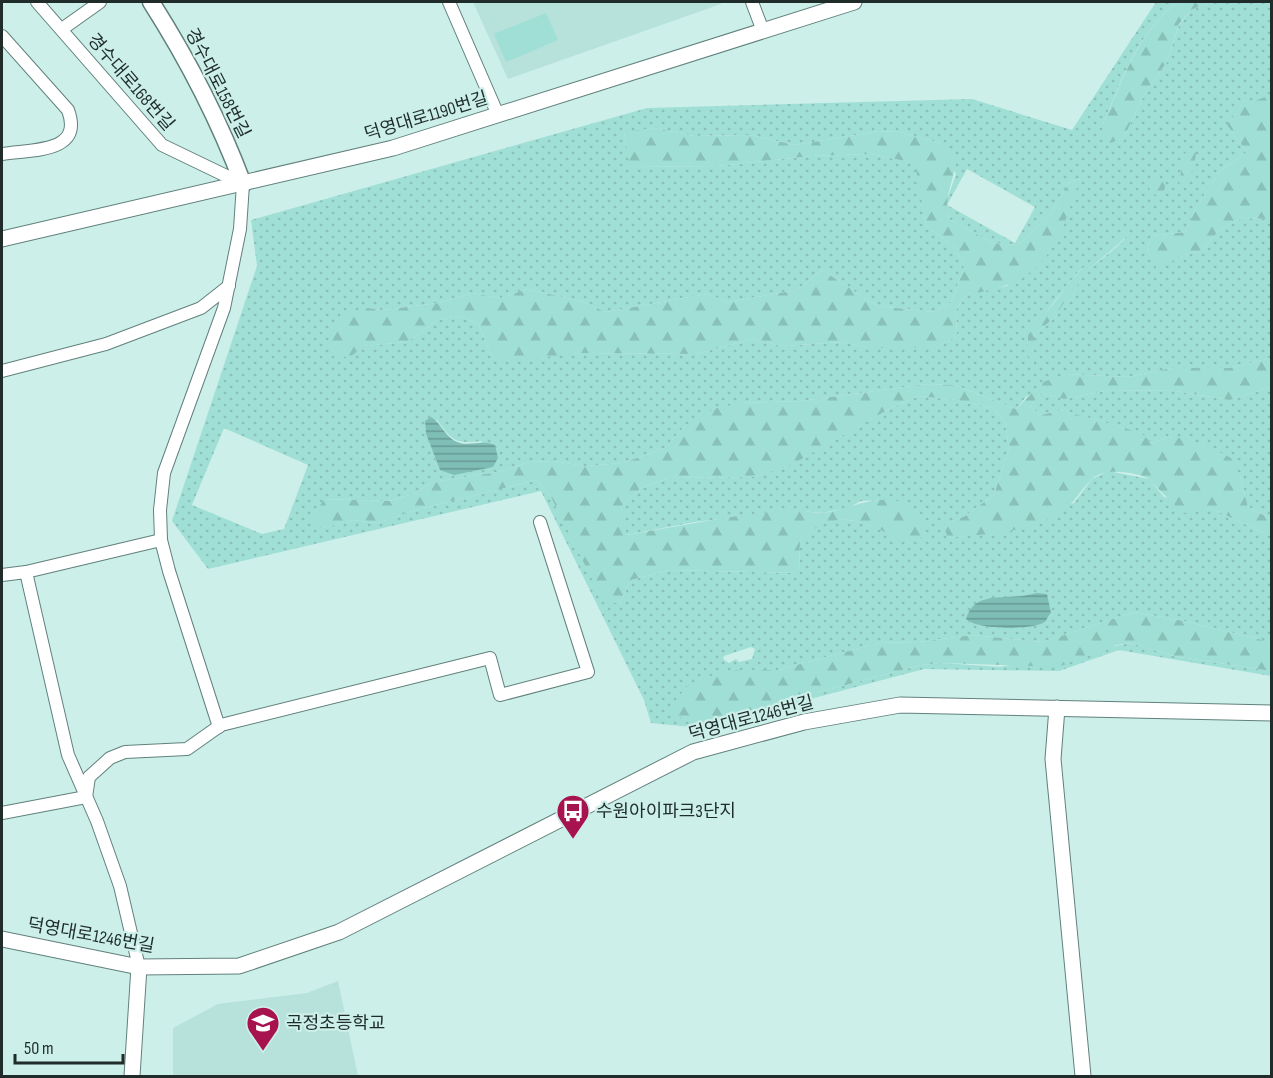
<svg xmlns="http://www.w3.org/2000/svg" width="1273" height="1078" viewBox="0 0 1273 1078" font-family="'Sofia Sans Condensed','Noto Sans KR',sans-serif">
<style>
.built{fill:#b7e1db}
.grass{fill:url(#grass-dots);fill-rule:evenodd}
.forest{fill:url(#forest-firs)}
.garden{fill:#a0dfd6}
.water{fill:url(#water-rules)}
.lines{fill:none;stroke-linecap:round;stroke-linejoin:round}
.minor-casing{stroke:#61807c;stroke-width:14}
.tertiary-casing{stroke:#61807c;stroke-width:17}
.secondary-casing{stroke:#61807c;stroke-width:19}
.minor{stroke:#fff;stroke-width:12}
.tertiary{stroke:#fff;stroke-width:15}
.secondary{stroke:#fff;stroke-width:16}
.labels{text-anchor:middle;stroke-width:4.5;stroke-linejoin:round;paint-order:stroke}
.street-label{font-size:18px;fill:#1f2c2a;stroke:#ccefe9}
.poi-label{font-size:18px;fill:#1f2c2a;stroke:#ccefe9;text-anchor:start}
</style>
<defs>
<pattern id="grass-dots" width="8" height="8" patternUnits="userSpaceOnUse" patternTransform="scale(1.5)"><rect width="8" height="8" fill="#a0dfd6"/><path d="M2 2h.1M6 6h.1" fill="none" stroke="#89c0b8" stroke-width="1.8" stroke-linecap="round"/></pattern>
<pattern id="forest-firs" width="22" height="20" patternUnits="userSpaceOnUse" patternTransform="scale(1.5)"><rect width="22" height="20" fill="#a0dfd6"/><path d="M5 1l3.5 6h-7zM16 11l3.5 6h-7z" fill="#89c0b8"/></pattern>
<pattern id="water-rules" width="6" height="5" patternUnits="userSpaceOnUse" patternTransform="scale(1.5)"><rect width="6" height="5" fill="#7fbeb6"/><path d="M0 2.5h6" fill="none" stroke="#679b94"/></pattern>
</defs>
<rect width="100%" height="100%" fill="#ccefe9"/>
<g class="built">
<polygon points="473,2 720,2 721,4 508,79"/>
<polygon points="338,981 358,1076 173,1076 173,1028 218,1004 307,993"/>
</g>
<g class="grass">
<path d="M1156,2h22c-41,31 -55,76 -75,122l21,13 22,-46 21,-29 12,-37 12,-15 20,-8h60v94l-44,29 20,27 -27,19 -22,33 -13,28 -33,4 -5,13 10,19 27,-13 18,-4 17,-21 23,-12 29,1v139l-42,10h-57l-44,9 -62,-3 -40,23 -10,12 -61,-24 -28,-1 -126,17 -61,2 -54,22 -21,23 -42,15 -39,3 -30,-5 -25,1 -31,10 -65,10 -20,12 -25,7 -64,-2 -2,29 31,-8 25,3 34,-12 125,-31 15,19 25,46 43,58 11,-23 40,-10 128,3 1,-32c5,-5 11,-14 17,-16 32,-14 62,3 90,18l-17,-43 -29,1 -13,7 -27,5 -27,-3 -99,12 -69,13 -5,-28 20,-19 28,-10 84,-1 37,-12 99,-56 29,-13 39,4 36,8 12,14 4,26 -15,47 -29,21 -21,9 4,13 32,-4 94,-31 18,-24 16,-8 41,8 15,18 44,10 63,29v106l-87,-21 -50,-9 -91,30 -71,-7 -53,7 -41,1 -100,27h-41l-42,52 27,-4 199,-53 21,-2 58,4 131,-24 42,13 98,15v5l-152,-26 -60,21 -135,-2 -223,59 -50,-5 -7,-23 -103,-209 -333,78 -36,-48 85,-255 -6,-46 396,-112 325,-9 100,31zM655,128l39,8 56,-1 45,10 84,-14 21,1 40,11 16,31 -11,32 4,13 44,24 25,2 31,-29 20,-34 11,-3 -73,107 -40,8 -11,16 1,26 -21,12h-68l-25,-6 -61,4 -29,-7 -57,15 -116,-1 -87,6 -15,-36 -20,-7 -20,4 -31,22 -43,4 4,-38 14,2 57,-7 33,-10 30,5 25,-9 53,12 26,11 101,-18 21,8 69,-12 25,-20 55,36 56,6 18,-9 13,-36 -9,-20 -29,-21 -10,-63 -45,-9 -59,2 -95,10 -86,1 -7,-34zM967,169l68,38 -20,36 -68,-38zM1129,232c-17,28 -49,31 -56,66l-10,6 -7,12 -22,19 -1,30 -5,-41 11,-3 39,-49zM437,420c16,22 19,24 46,21l-43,29 -14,-36 -1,-13zM224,428l84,37 -24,64 -22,5 -70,-29zM1036,593l15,20c-1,1 -4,7 -6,8 -12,10 -69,9 -79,-2 9,-30 43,-17 70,-26zM751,647l4,2 -3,10 -13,3 -3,-3 -7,4 -6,-4 1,-3z"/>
<polygon points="1271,387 1271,519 1248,507 1240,476 1171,436 1152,443 1140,433 1062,410 1041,415 1030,407 1041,393 1064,399 1110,390 1176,391 1230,400"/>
</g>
<g class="forest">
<path d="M1178,2h33l-20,8 -12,14 -12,38 -21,29 -22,46 -14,6 -8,-8 1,-11c21,-46 34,-91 75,-122z"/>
<polygon points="1269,96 1272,96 1271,219 1242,218 1219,230 1202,251 1184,255 1157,269 1147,249 1152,236 1185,232 1198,204 1220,171 1247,152 1227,125 1241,105"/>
<path d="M655,128l39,8 56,-1 45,10 84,-14 21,1 40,11 17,12c-1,22 -15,43 -8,64l44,24 25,2 31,-29 20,-34 11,-3c-22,66 -34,106 -113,115l-11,16 1,26 -21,12h-68l-25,-6 -61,4 -29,-7 -57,15 -116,-1 -79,9 -8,-3 -15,-36 -20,-7 -20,4 -31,22 -43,4 -14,11 -19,-1c-5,-16 1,-30 11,-43l26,-5 14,2 57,-7 33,-10 30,5 25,-9 53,12 26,11 101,-18 21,8 69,-12 25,-20 55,36 56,6 18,-9 13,-36 -9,-20 -29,-21 -11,-63 -44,-9 -59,2 -95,10 -87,1 -6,-35z"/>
<path d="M1192,148l4,5c-2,15 -4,24 -17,31l5,-30z"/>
<circle cx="1157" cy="187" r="8"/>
<path d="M1130,231c-18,25 -50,35 -57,67l-10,6 -7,12 -22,19v31l-6,-11v-31c20,-6 33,-33 48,-49 10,-11 40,-37 54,-44z"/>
<path d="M1271,358v29l-41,13 -54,-9 -66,-1 -46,9 -23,-6 -11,14 11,8 21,-5 79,23 11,10 19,-7 35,9 25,13 9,18 8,31 23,12v17l-63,-29 -24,6c-7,-5 -34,-33 -37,-35 -15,-6 -44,-11 -56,2 -16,16 -17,27 -40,38 -32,16 -68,16 -103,20l-5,-13 22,-9 29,-21 15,-47 -4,-26 -12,-14 -36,-8 -39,-4 -29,13 -98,56 -38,12 -84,1 -28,10 -20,19 6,28c54,-9 109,-21 164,-25 11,-1 22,4 32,3 24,-3 43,-15 68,-13 16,2 23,7 35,19l-3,18 -17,6c-39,-21 -70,-39 -106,-2l-1,32 -128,-3 -40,10 -11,23h-16l-52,-104 -15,-19 -125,31 -34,12 -25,-3 -31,8 -10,-9 12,-20 65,2 24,-7 20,-12 65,-10 31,-10 25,-1 30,5 39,-3 42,-15 21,-23 27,-16 27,-6 61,-2 126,-17 28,1 61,24 27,-27 23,-8 62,3 44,-9h57z"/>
<polygon points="1134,612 1184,621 1271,642 1271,671 1173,656 1131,643 1116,645 1058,667 942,663 921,665 722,718 695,722 672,715 675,701 687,686 706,677 737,670 778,670 878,643 919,642 972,635 1043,642"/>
</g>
<polygon class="garden" points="546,13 558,40 506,62 494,34"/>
<g class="water">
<path d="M431,417c10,6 14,19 24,24 12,7 27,-2 40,4l3,13 -5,9 -39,8 -14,-5 -14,-36 -1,-13z"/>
<path d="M1036,593l11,1 4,19c-1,1 -5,7 -5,8 -12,10 -70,9 -80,-2 9,-31 42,-17 70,-26z"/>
</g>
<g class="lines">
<g class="minor-casing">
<g id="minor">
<polyline points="37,2 162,145 243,184 240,229 224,308 164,473 160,510 161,540 169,571 219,727"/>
<polyline points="449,2 498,115"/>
<polyline points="752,2 763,31"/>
<polyline points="62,29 100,2"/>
<path d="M2,36l66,74c16,44 -37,39 -66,44"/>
<polyline points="2,371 106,344 201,308 229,286"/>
<polyline points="26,572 161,540"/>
<polyline points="2,575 26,572 68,755 97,821 120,886 139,967"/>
<polyline points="86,797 89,777 110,758 125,752 187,749 221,725 490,658 500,695 588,672 540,522"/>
<polyline points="2,813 86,797"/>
</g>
</g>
<g class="tertiary-casing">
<g id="tertiary">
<polyline points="2,239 393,148 854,2"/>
<polyline points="1057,708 1053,759 1083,1076"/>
<polyline points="2,939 139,967 239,966 339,932 693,752 804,722 900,705 1272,713"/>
<polyline points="132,1076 139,967"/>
</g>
</g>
<g class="secondary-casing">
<path id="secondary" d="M151,2c37,58 68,118 92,182"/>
</g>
<use href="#minor" class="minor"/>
<use href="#tertiary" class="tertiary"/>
<use href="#secondary" class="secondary"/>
</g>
<defs>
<g id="bus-pin" transform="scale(1.725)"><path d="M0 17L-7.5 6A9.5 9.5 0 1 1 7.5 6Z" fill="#a6134e" stroke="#ccefe9"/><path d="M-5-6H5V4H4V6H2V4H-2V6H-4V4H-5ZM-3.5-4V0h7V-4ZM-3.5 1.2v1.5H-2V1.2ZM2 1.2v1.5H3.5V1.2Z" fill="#fff"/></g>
<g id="school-pin" transform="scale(1.725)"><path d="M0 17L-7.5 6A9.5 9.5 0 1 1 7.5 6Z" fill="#a6134e" stroke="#ccefe9"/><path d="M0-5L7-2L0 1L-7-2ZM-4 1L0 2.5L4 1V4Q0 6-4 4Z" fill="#fff"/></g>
</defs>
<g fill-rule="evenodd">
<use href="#bus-pin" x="573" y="811"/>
<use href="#school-pin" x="263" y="1023"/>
</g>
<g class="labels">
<g class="street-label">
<text transform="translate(131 82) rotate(49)" y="6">경수대로168번길</text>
<text transform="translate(218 83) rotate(63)" y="6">경수대로158번길</text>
<text transform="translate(426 116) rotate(-17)" y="6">덕영대로1190번길</text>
<text transform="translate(751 718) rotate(-15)" y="6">덕영대로1246번길</text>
<text transform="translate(91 935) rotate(10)" y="6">덕영대로1246번길</text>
</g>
<g class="poi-label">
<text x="596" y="817">수원아이파크3단지</text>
<text x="286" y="1029">곡정초등학교</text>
</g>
</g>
<rect width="1273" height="1078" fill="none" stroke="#1f2c2a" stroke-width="6"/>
<path d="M15 1054v9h108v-9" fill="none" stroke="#1f2c2a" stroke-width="3"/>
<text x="24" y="1054" font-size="18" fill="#1f2c2a" stroke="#ccefe9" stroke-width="4.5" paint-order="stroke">50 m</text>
</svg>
